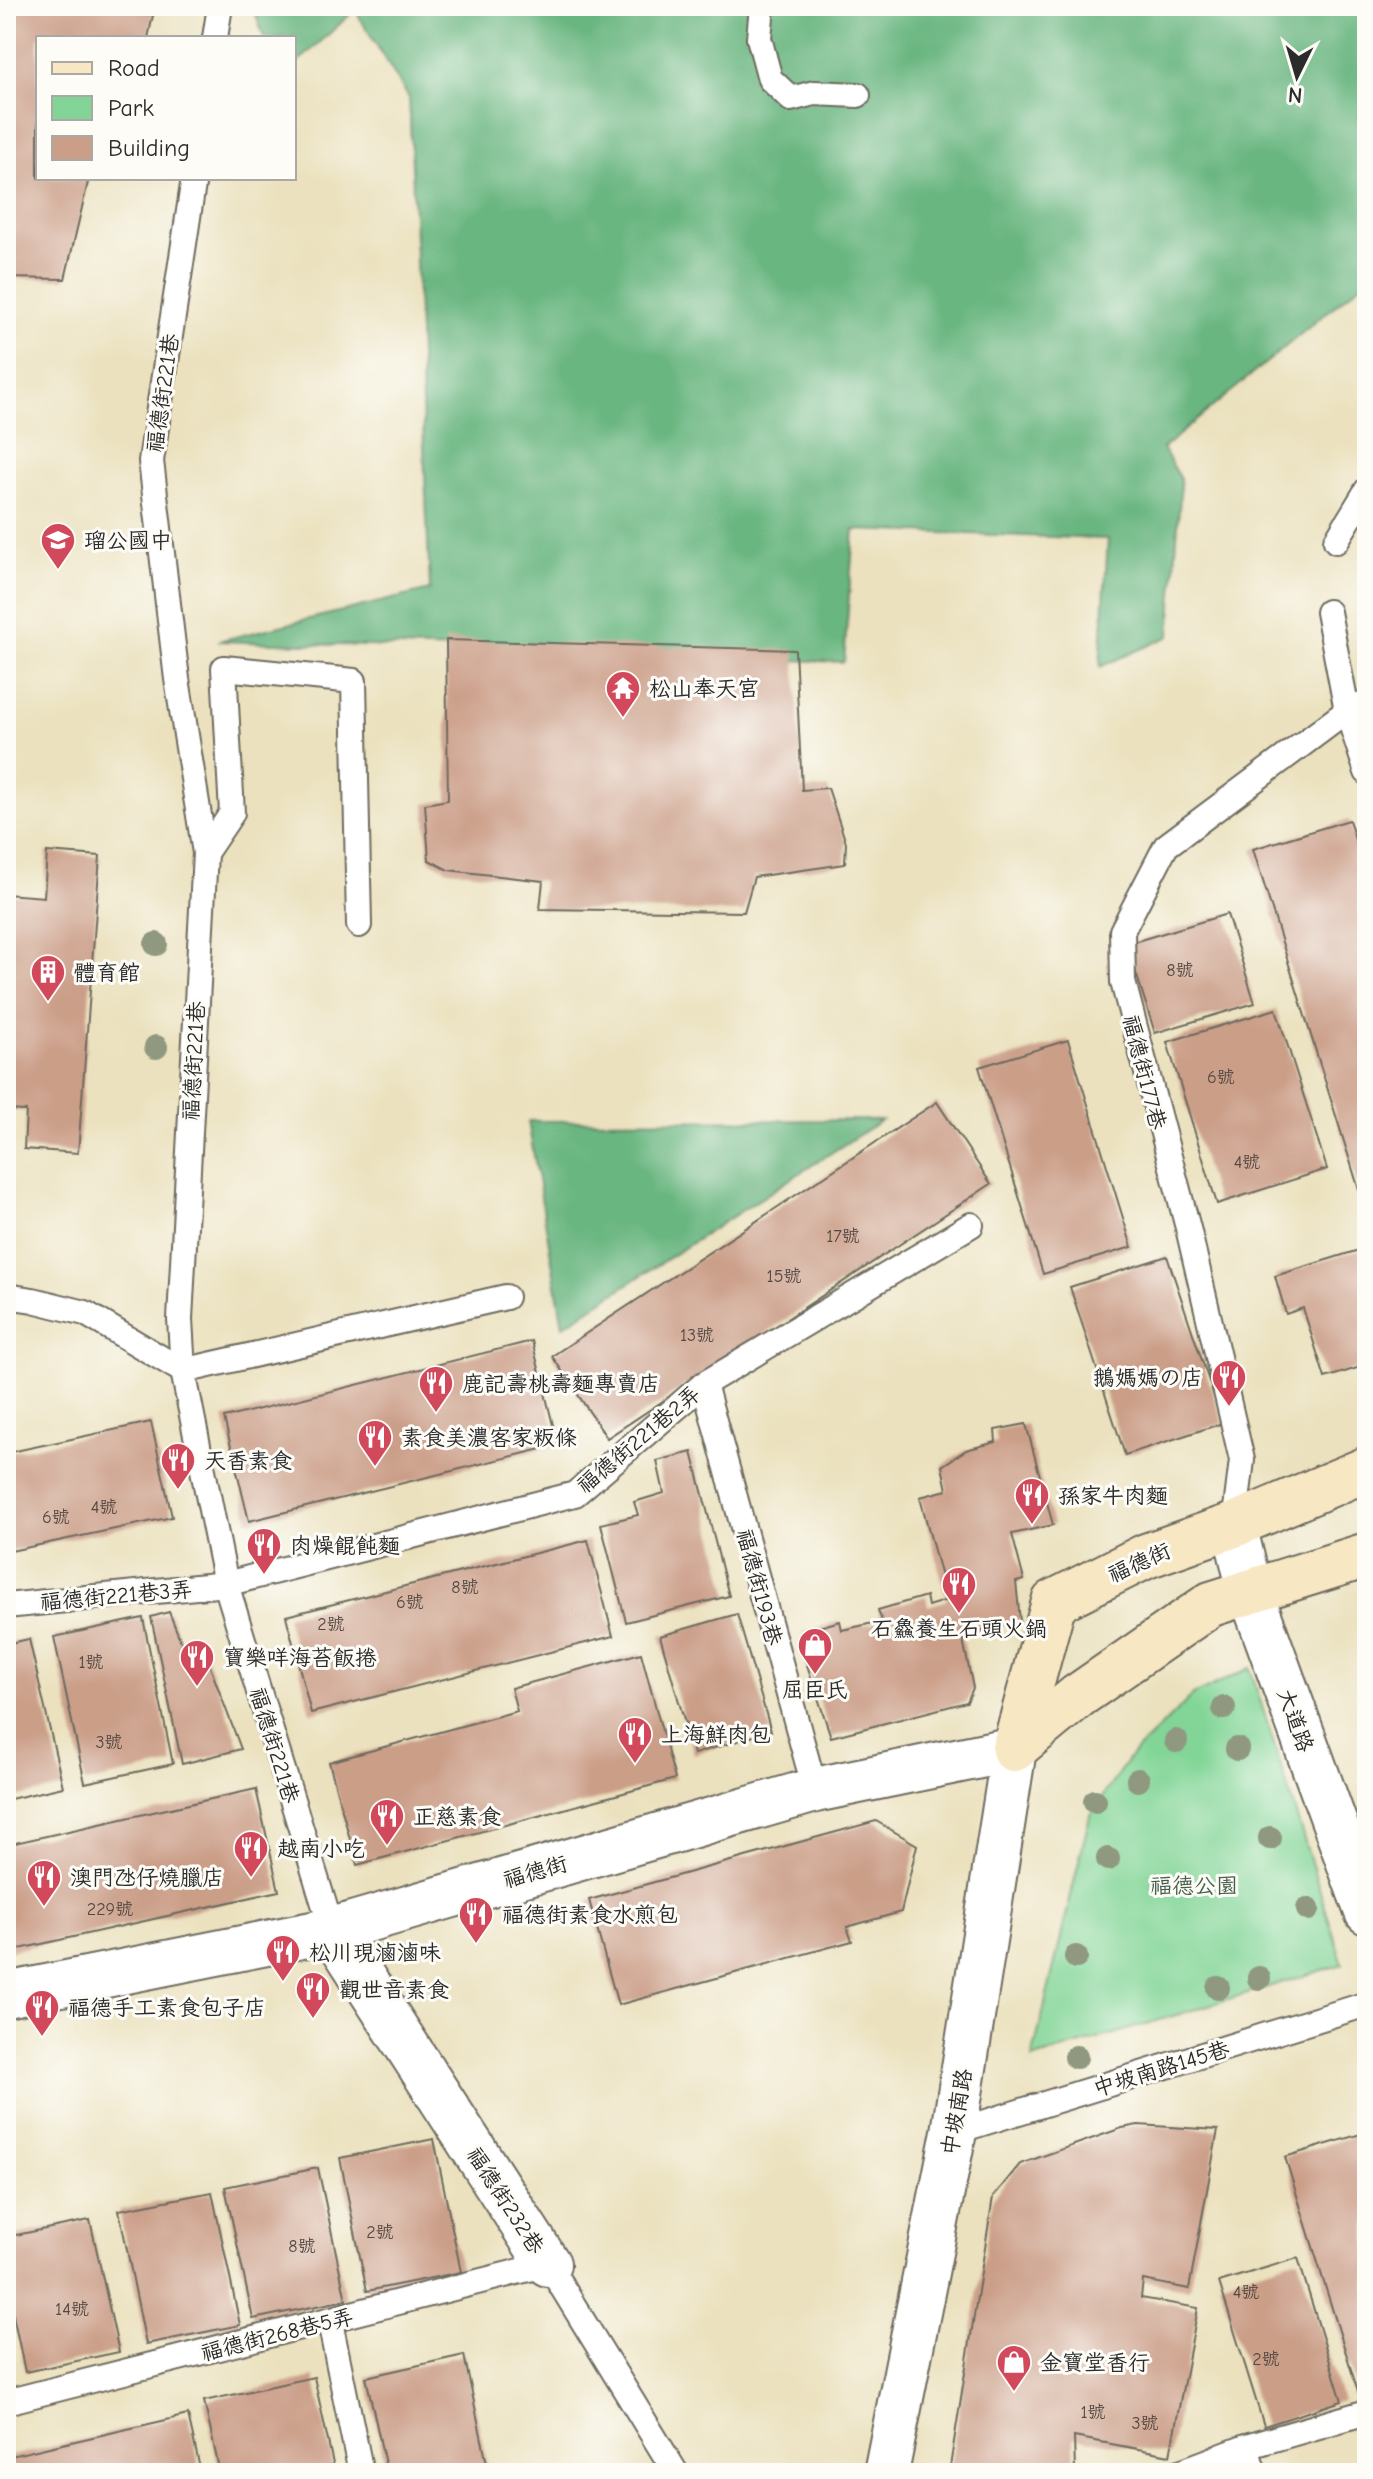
<svg xmlns="http://www.w3.org/2000/svg" width="1373" height="2479" viewBox="0 0 1373 2479" font-family="'Comic Neue','LXGW WenKai TC','Klee One',sans-serif">
<style>
.green{fill:#82d597;stroke:#568061;stroke-width:2}
.forest{fill:#69b680;stroke:#4a7056;stroke-width:2}
.building{fill:#cb9e88}
.lines{fill:none;stroke-linecap:round;stroke-linejoin:round}
.lane-casing{stroke:#6e6b5e;stroke-width:28}
.street-casing{stroke:#6e6b5e;stroke-width:48}
.secondary-casing{stroke:#6e6b5e;stroke-width:48}
.lane{stroke:#fff;stroke-width:24}
.street{stroke:#fff;stroke-width:44}
.secondary{stroke:#f8e7c3;stroke-width:44}
.tree{fill:#90997f}
.labels{text-anchor:middle;stroke-width:6;stroke-linejoin:round;paint-order:stroke}
.number-label{font-size:18px;fill:#534842}
.street-label{font-size:22px;fill:#2b2b2b;stroke:#fdfcf7}
.poi-label{font-size:22px;fill:#2b2b2b;stroke:#fdfcf7;text-anchor:start}
.park-label{font-size:22px;fill:#455e4b;stroke:#fdfcf7}
</style>
<rect width="100%" height="100%" fill="#fdfcf7"/>
<filter id="ink" filterUnits="userSpaceOnUse"><feTurbulence type="fractalNoise" baseFrequency=".0125" numOctaves="2"/><feDisplacementMap in="SourceGraphic" scale="16" xChannelSelector="R" yChannelSelector="G"/><feConvolveMatrix kernelMatrix="1 2 1 2 8 2 1 2 1" color-interpolation-filters="sRGB"/></filter>
<filter id="wash" filterUnits="userSpaceOnUse"><feTurbulence type="fractalNoise" baseFrequency=".006" numOctaves="4" result="noise"/><feDisplacementMap in="SourceGraphic" scale="32" xChannelSelector="R" yChannelSelector="G"/><feGaussianBlur stdDeviation="1.8" result="paint"/><feColorMatrix in="noise" values="0 0 0 0 0 0 0 0 0 0 0 0 0 0 0 0 0 1.4 0 .05"/><feComposite in="paint" operator="in"/></filter>
<g filter="url(#wash)">
<rect width="100%" height="100%" fill="#ebe1be"/>
<polygon class="green" points="1250,1668 1343,1964 1032,2059 1090,1815 1130,1757 1193,1695"/>
<g class="forest">
<polygon points="253,6 1367,6 1367,279 1163,448 1181,481 1170,636 1100,667 1108,539 854,530 844,662 218,641 430,590 409,98 355,10 294,66 294,38 264,38"/>
<polygon points="882,1120 563,1326 528,1121"/>
</g>
<g id="blocks">
<g class="building">
<polygon points="16,6 155,6 148,38 38,38 38,178 89,178 65,279 6,278 6,46"/>
<polygon points="446,640 795,650 802,790 828,788 846,843 845,864 754,877 744,912 540,909 543,881 448,870 429,860 425,804 448,800"/>
<polygon points="1349,820 1367,879 1367,1205 1364,1206 1253,849"/>
<polygon points="47,852 100,856 78,1153 24,1149 26,1111 6,1110 6,894 44,897"/>
<polygon points="1227,914 1255,1003 1155,1033 1127,944"/>
<polygon points="1276,1009 1327,1169 1217,1204 1167,1042"/>
<polygon points="1068,1040 1132,1247 1043,1274 979,1067"/>
<polygon points="937,1102 991,1184 607,1438 552,1356"/>
<polygon points="1362,1249 1367,1264 1367,1365 1325,1378 1303,1308 1286,1314 1275,1276"/>
<polygon points="1167,1256 1223,1423 1125,1455 1070,1287"/>
<polygon points="532,1341 558,1445 249,1521 224,1418"/>
<polygon points="151,1422 172,1517 6,1552 6,1453"/>
<polygon points="1026,1424 1053,1525 1012,1534 1024,1580 1016,1582 1020,1621 962,1635 973,1688 967,1702 831,1737 799,1641 805,1639 802,1632 840,1621 842,1630 882,1621 878,1610 926,1596 928,1606 947,1600 920,1497 947,1490 942,1466 966,1450 996,1442 995,1430"/>
<polygon points="692,1452 729,1596 626,1622 601,1524 638,1515 634,1502 664,1493 657,1461"/>
<polygon points="588,1540 613,1636 311,1713 286,1616"/>
<polygon points="169,1612 182,1644 200,1640 241,1749 182,1764 151,1617"/>
<polygon points="737,1614 771,1731 694,1754 660,1636"/>
<polygon points="143,1618 173,1764 85,1783 54,1637"/>
<polygon points="29,1639 63,1787 6,1800 6,1644"/>
<polygon points="641,1653 675,1779 357,1865 329,1762 517,1711 511,1688"/>
<polygon points="256,1789 279,1891 6,1952 6,1845"/>
<polygon points="876,1821 917,1845 901,1912 847,1927 852,1941 618,2005 589,1900"/>
<polygon points="1138,2125 1218,2130 1189,2289 1143,2280 1141,2298 1198,2308 1170,2455 1074,2437 1075,2473 949,2473 993,2197 1020,2164 1122,2128"/>
<polygon points="1367,2132 1367,2393 1359,2395 1285,2157"/>
<polygon points="434,2139 461,2272 367,2291 340,2158"/>
<polygon points="318,2168 346,2300 253,2319 225,2187"/>
<polygon points="212,2192 240,2325 146,2344 119,2210"/>
<polygon points="90,2220 119,2352 25,2372 6,2281 6,2237"/>
<polygon points="1298,2258 1342,2401 1264,2426 1219,2282"/>
<polygon points="464,2355 489,2473 387,2473 366,2377"/>
<polygon points="314,2377 335,2473 220,2473 204,2401"/>
<polygon points="188,2415 201,2473 6,2473 6,2457"/>
<polygon points="1367,2464 1367,2473 1342,2473 1341,2472"/>
</g>
</g>
</g>
<g filter="url(#ink)">
<use href="#blocks" fill-opacity="0" stroke="#6e6b5e" stroke-width="2"/>
<g class="lines">
<g class="lane-casing">
<g id="lane">
<polyline points="762,6 759,38 770,79 791,99 814,93 858,95"/>
<polyline points="215,38 220,6"/>
<polyline points="194,178 151,461 177,679 205,853 180,1319 183,1371 226,1584 332,1930"/>
<polyline points="1336,541 1367,490"/>
<polyline points="1328,612 1347,711 1367,772"/>
<polyline points="205,853 232,813 224,668 354,681 359,925"/>
<polyline points="6,1296 33,1300 85,1313 183,1371 506,1297"/>
<polyline points="704,1384 815,1790"/>
<polyline points="1234,1525 1242,1460 1188,1228 1123,982 1122,931 1166,846 1347,711 1367,703"/>
<polyline points="6,1606 226,1584 575,1494 704,1384 971,1225"/>
<polyline points="954,2132 1367,2004"/>
<polyline points="330,2322 361,2473"/>
<polyline points="6,2402 548,2264 676,2473"/>
<polyline points="1246,2447 1254,2473"/>
<polyline points="1177,2473 1246,2447 1367,2412"/>
</g>
</g>
<g class="street-casing">
<g id="street">
<polyline points="1234,1525 1250,1591 1367,1912"/>
<polyline points="332,1930 548,2264"/>
<polyline points="6,1995 332,1930 815,1790 1014,1749 954,2132 886,2473"/>
</g>
</g>
<g class="secondary-casing">
<g id="secondary">
<polyline points="1014,1749 1054,1602 1146,1556 1234,1525 1367,1469"/>
<polyline points="1014,1749 1078,1696 1211,1604 1367,1555"/>
</g>
</g>
<use href="#lane" class="lane"/>
<use href="#street" class="street"/>
<use href="#secondary" class="secondary"/>
</g>
<g class="tree">
<circle cx="156" cy="944" r="12"/>
<circle cx="156" cy="1047" r="12"/>
<circle cx="1224" cy="1708" r="12"/>
<circle cx="1176" cy="1741" r="12"/>
<circle cx="1237" cy="1749" r="12"/>
<circle cx="1138" cy="1780" r="12"/>
<circle cx="1095" cy="1801" r="12"/>
<circle cx="1270" cy="1838" r="12"/>
<circle cx="1108" cy="1859" r="12"/>
<circle cx="1308" cy="1909" r="12"/>
<circle cx="1076" cy="1957" r="12"/>
<circle cx="1259" cy="1978" r="12"/>
<circle cx="1218" cy="1988" r="12"/>
<circle cx="1076" cy="2057" r="12"/>
</g>
</g>
<defs>
<g id="school-pin" transform="scale(1.8)"><path d="M0 17L-7.5 6A9.5 9.5 0 1 1 7.5 6Z" fill="#d1495b" stroke="#fdfcf7"/><path d="M0-5L7-2L0 1L-7-2ZM-4 1L0 2.5L4 1V4Q0 6-4 4Z" fill="#fff"/></g>
<g id="temple-pin" transform="scale(1.8)"><path d="M0 17L-7.5 6A9.5 9.5 0 1 1 7.5 6Z" fill="#d1495b" stroke="#fdfcf7"/><path d="M0-6L5-2H3V0L6.5 2.5H4V6H1.5V3h-3V6H-4V2.5H-6.5L-3 0V-2H-5Z" fill="#fff"/></g>
<g id="building-pin" transform="scale(1.8)"><path d="M0 17L-7.5 6A9.5 9.5 0 1 1 7.5 6Z" fill="#d1495b" stroke="#fdfcf7"/><path d="M-4-6H4V6H1V3H-1V6H-4ZM-2.5-4.3h1.7v1.8h-1.7ZM.8-4.3h1.7v1.8H.8ZM-2.5-1h1.7V.8h-1.7ZM.8-1h1.7V.8H.8Z" fill="#fff"/></g>
<g id="restaurant-pin" transform="scale(1.8)"><path d="M0 17L-7.5 6A9.5 9.5 0 1 1 7.5 6Z" fill="#d1495b" stroke="#fdfcf7"/><path d="M-5-6h1v4h1v-4h1v4h1v-4h1v5L-1.5 .5V6h-2V.5L-5-1ZM5-6V6H3V1.5H1.5Q1.5-4 5-6Z" fill="#fff"/></g>
<g id="shop-pin" transform="scale(1.8)"><path d="M0 17L-7.5 6A9.5 9.5 0 1 1 7.5 6Z" fill="#d1495b" stroke="#fdfcf7"/><path d="M-5-2.5h2.3a2.7 3.5 0 0 1 5.4 0H5L5.5 6h-11ZM-1.5-2.5h3a1.5 2.3 0 0 0-3 0Z" fill="#fff"/></g>
</defs>
<g fill-rule="evenodd">
<use href="#school-pin" x="58" y="540"/>
<use href="#temple-pin" x="623" y="688"/>
<use href="#building-pin" x="48" y="972"/>
<use href="#restaurant-pin" x="1229" y="1377"/>
<use href="#restaurant-pin" x="436" y="1383"/>
<use href="#restaurant-pin" x="375" y="1437"/>
<use href="#restaurant-pin" x="178" y="1460"/>
<use href="#restaurant-pin" x="1032" y="1495"/>
<use href="#restaurant-pin" x="264" y="1545"/>
<use href="#restaurant-pin" x="959" y="1584"/>
<use href="#shop-pin" x="815" y="1645"/>
<use href="#restaurant-pin" x="197" y="1657"/>
<use href="#restaurant-pin" x="635" y="1734"/>
<use href="#restaurant-pin" x="387" y="1816"/>
<use href="#restaurant-pin" x="251" y="1848"/>
<use href="#restaurant-pin" x="44" y="1877"/>
<use href="#restaurant-pin" x="476" y="1914"/>
<use href="#restaurant-pin" x="283" y="1952"/>
<use href="#restaurant-pin" x="313" y="1989"/>
<use href="#restaurant-pin" x="42" y="2007"/>
<use href="#shop-pin" x="1014" y="2362"/>
</g>
<g class="labels">
<g class="number-label">
<text x="1180" y="976">8號</text>
<text x="1221" y="1083">6號</text>
<text x="1247" y="1168">4號</text>
<text x="843" y="1242">17號</text>
<text x="784" y="1282">15號</text>
<text x="697" y="1341">13號</text>
<text x="104" y="1513">4號</text>
<text x="56" y="1523">6號</text>
<text x="465" y="1593">8號</text>
<text x="410" y="1608">6號</text>
<text x="331" y="1630">2號</text>
<text x="91" y="1668">1號</text>
<text x="109" y="1748">3號</text>
<text x="110" y="1915">229號</text>
<text x="380" y="2238">2號</text>
<text x="302" y="2252">8號</text>
<text x="1246" y="2298">4號</text>
<text x="72" y="2315">14號</text>
<text x="1266" y="2365">2號</text>
<text x="1093" y="2418">1號</text>
<text x="1145" y="2429">3號</text>
</g>
<g class="street-label">
<text transform="translate(162 393) rotate(-82)" y="8">福德街221巷</text>
<text transform="translate(193 1061) rotate(-87)" y="8">福德街221巷</text>
<text transform="translate(1145 1072) rotate(76)" y="8">福德街177巷</text>
<text transform="translate(638 1439) rotate(-40)" y="8">福德街221巷2弄</text>
<text transform="translate(1139 1562) rotate(-24)" y="8">福德街</text>
<text transform="translate(760 1587) rotate(75)" y="8">福德街193巷</text>
<text transform="translate(116 1595) rotate(-5)" y="8">福德街221巷3弄</text>
<text transform="translate(1296 1720) rotate(70)" y="8">大道路</text>
<text transform="translate(275 1745) rotate(73)" y="8">福德街221巷</text>
<text transform="translate(535 1871) rotate(-16)" y="8">福德街</text>
<text transform="translate(1161 2068) rotate(-17)" y="8">中坡南路145巷</text>
<text transform="translate(956 2112) rotate(-80)" y="8">中坡南路</text>
<text transform="translate(506 2200) rotate(57)" y="8">福德街232巷</text>
<text transform="translate(277 2334) rotate(-14)" y="8">福德街268巷5弄</text>
</g>
<g class="poi-label">
<text x="84" y="548">瑠公國中</text>
<text x="649" y="696">松山奉天宮</text>
<text x="74" y="980">體育館</text>
<text x="1203" y="1385" text-anchor="end">鵝媽媽の店</text>
<text x="462" y="1391">鹿記壽桃壽麵專賣店</text>
<text x="401" y="1445">素食美濃客家粄條</text>
<text x="204" y="1468">天香素食</text>
<text x="1058" y="1503">孫家牛肉麵</text>
<text x="290" y="1553">肉燥餛飩麵</text>
<text x="959" y="1636" text-anchor="middle">石鱻養生石頭火鍋</text>
<text x="223" y="1665">寶樂咩海苔飯捲</text>
<text x="815" y="1697" text-anchor="middle">屈臣氏</text>
<text x="661" y="1742">上海鮮肉包</text>
<text x="413" y="1824">正慈素食</text>
<text x="277" y="1856">越南小吃</text>
<text x="70" y="1885">澳門氹仔燒臘店</text>
<text x="502" y="1922">福德街素食水煎包</text>
<text x="309" y="1960">松川現滷滷味</text>
<text x="339" y="1997">觀世音素食</text>
<text x="68" y="2015">福德手工素食包子店</text>
<text x="1040" y="2370">金寶堂香行</text>
</g>
<g class="park-label">
<text x="1194" y="1893">福德公園</text>
</g>
</g>
<rect width="1373" height="2479" fill="none" stroke="#fdfcf7" stroke-width="32"/>
<rect x="36" y="36" width="260" height="144" fill="#fdfcf7" stroke="#a9a8a5" stroke-width="2"/>
<rect x="52" y="62" width="40" height="12" fill="#f8e7c3" stroke="#a9a8a5" stroke-width="2"/>
<text x="108" y="76" font-size="24" fill="#2b2b2b">Road</text>
<rect x="52" y="96" width="40" height="24" fill="#82d597" stroke="#a9a8a5" stroke-width="2"/>
<text x="108" y="116" font-size="24" fill="#2b2b2b">Park</text>
<rect x="52" y="136" width="40" height="24" fill="#cb9e88" stroke="#a9a8a5" stroke-width="2"/>
<text x="108" y="156" font-size="24" fill="#2b2b2b">Building</text>
<g transform="translate(1297 76) rotate(185)" stroke="#fdfcf7" stroke-width="6" paint-order="stroke">
<path d="M0-6L14 30L0 20L-14 30Z" fill="#2b2b2b"/>
<text y="-12" font-size="22" font-weight="bold" text-anchor="middle" fill="#2b2b2b">N</text>
</g>
</svg>
